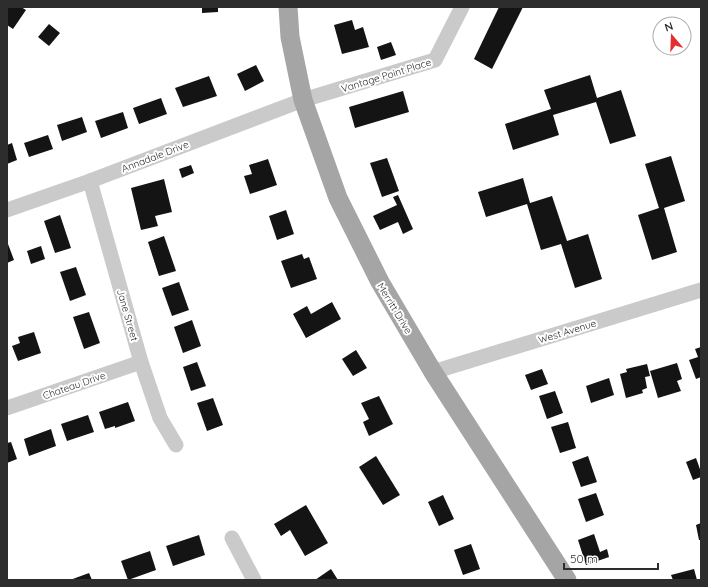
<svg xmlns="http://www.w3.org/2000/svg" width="708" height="587" viewBox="0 0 708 587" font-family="Quicksand,sans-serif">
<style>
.building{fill:#141414}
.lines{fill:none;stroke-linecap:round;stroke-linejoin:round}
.minor{stroke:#cacaca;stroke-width:15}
.major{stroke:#a5a5a5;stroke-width:19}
.labels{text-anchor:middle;stroke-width:4;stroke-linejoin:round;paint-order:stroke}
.street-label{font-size:10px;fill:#2d2d2d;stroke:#fff}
</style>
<rect width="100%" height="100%" fill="#fff"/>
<g class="building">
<polygon points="7,7 21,7 26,10 13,29 7,25"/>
<polygon points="202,7 218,7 218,12 202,13"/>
<polygon points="499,7 523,7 492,69 474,59"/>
<polygon points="352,20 355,30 363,27 369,47 342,54 334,25"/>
<polygon points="49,24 60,33 49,46 38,37"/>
<polygon points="391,42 396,55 381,60 377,47"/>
<polygon points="256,65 264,81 245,91 237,74"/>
<polygon points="590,75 597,98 621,90 636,136 610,144 596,102 553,115 559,135 513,150 505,124 551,109 544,90"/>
<polygon points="209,76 217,96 183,107 175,88"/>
<polygon points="403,91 409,112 355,128 349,107"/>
<polygon points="161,98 167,114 139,124 133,108"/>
<polygon points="123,112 128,128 101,138 95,121"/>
<polygon points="82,117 87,132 62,141 57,125"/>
<polygon points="48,135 53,149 29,157 24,143"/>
<polygon points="12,143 17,160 7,164 7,145"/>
<polygon points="671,156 685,201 664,208 677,252 652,260 638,215 659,208 645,164"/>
<polygon points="387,158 399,191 382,197 370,163"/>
<polygon points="268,159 277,185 250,194 244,176 252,174 249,165"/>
<polygon points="191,165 194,173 182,178 179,169"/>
<polygon points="523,178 530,203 552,196 567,241 588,234 602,279 575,288 561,244 541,250 527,204 486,217 478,192"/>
<polygon points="164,179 172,212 155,216 158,226 141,230 131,188"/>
<polygon points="398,195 413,229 403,234 398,222 380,230 373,216 397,205 393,197"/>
<polygon points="286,210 294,234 277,240 269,216"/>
<polygon points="60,215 71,248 55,253 44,221"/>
<polygon points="164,236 176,271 159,276 148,242"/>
<polygon points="8,244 14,260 7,263 7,245"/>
<polygon points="41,246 45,259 31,264 27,251"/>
<polygon points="302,254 304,259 309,257 317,279 291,288 281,261"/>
<polygon points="76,267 86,295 70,301 60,272"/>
<polygon points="179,282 189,310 172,316 162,288"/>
<polygon points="332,302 341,319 306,338 293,314 307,306 311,314"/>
<polygon points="89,312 100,343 84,349 73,317"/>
<polygon points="192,320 201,346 183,353 174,327"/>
<polygon points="34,332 41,353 18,361 12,346 20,343 18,337"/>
<polygon points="701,347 701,377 696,379 689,360 698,357 695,349"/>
<polygon points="356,350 367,368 353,376 342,359"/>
<polygon points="197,362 206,386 191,391 183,367"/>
<polygon points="677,363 682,379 677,381 681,391 658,398 650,371"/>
<polygon points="647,364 650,376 645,377 647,388 642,390 643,393 626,398 620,374 627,372 626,369"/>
<polygon points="542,369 548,384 531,390 525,375"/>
<polygon points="609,378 614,395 591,403 586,386"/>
<polygon points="555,391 563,413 547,419 539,396"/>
<polygon points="379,396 393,424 369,436 363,422 369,419 361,403"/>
<polygon points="213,398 223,425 207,431 197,403"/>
<polygon points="128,402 135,421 115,428 115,426 105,429 99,412"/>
<polygon points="88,415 94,432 67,441 61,424"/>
<polygon points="568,422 576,448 560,453 551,427"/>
<polygon points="51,429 56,446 29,456 24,439"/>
<polygon points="11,442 17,459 7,463 7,443"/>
<polygon points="376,456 400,495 383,505 359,467"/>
<polygon points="588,456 597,482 581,487 572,462"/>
<polygon points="696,458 701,472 701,477 693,480 686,462"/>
<polygon points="596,493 604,515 586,522 578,499"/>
<polygon points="443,495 454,519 439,526 428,502"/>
<polygon points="306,505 328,543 305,556 290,530 281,536 274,524"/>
<polygon points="701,523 701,540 699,540 696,525"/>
<polygon points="594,534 600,552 607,549 609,557 586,565 578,540"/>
<polygon points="199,535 205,555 173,566 166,546"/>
<polygon points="471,544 480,569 463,575 454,550"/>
<polygon points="150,551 156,570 128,580 121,561"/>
<polygon points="331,569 338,580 315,580"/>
<polygon points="694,569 697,580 673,580 671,575"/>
<polygon points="89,573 92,580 70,580"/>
</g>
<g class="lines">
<g class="minor">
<polyline points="90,181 141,362 160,418 176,445"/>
<polyline points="7,210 90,181 303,100 435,60 462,7"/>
<polyline points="433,372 701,290"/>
<polyline points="7,408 141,362"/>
<polyline points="232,538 254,580"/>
</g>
<polyline class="major" points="288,7 290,37 303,100 338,198 380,282 433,372 567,580"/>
</g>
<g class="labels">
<g class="street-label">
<text transform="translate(386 75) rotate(-17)" y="4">Vantage Point Place</text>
<text transform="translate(155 156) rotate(-21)" y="4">Annadale Drive</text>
<text transform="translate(395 308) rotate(59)" y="4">Merritt Drive</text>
<text transform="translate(128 315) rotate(74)" y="4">Jane Street</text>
<text transform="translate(567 331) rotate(-17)" y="4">West Avenue</text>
<text transform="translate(74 385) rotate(-19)" y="4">Chateau Drive</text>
</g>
</g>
<rect width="708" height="587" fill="none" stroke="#2d2d2d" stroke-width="16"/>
<g transform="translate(672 36) rotate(341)"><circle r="19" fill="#ffffff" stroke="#ababab"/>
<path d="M0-3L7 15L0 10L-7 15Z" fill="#e42e2f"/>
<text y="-6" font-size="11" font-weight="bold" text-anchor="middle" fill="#2d2d2d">N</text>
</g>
<path d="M564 563v6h94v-6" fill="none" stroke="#2d2d2d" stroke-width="2"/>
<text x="570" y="563" font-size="12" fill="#2d2d2d" stroke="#ffffff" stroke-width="3" paint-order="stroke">50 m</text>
</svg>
